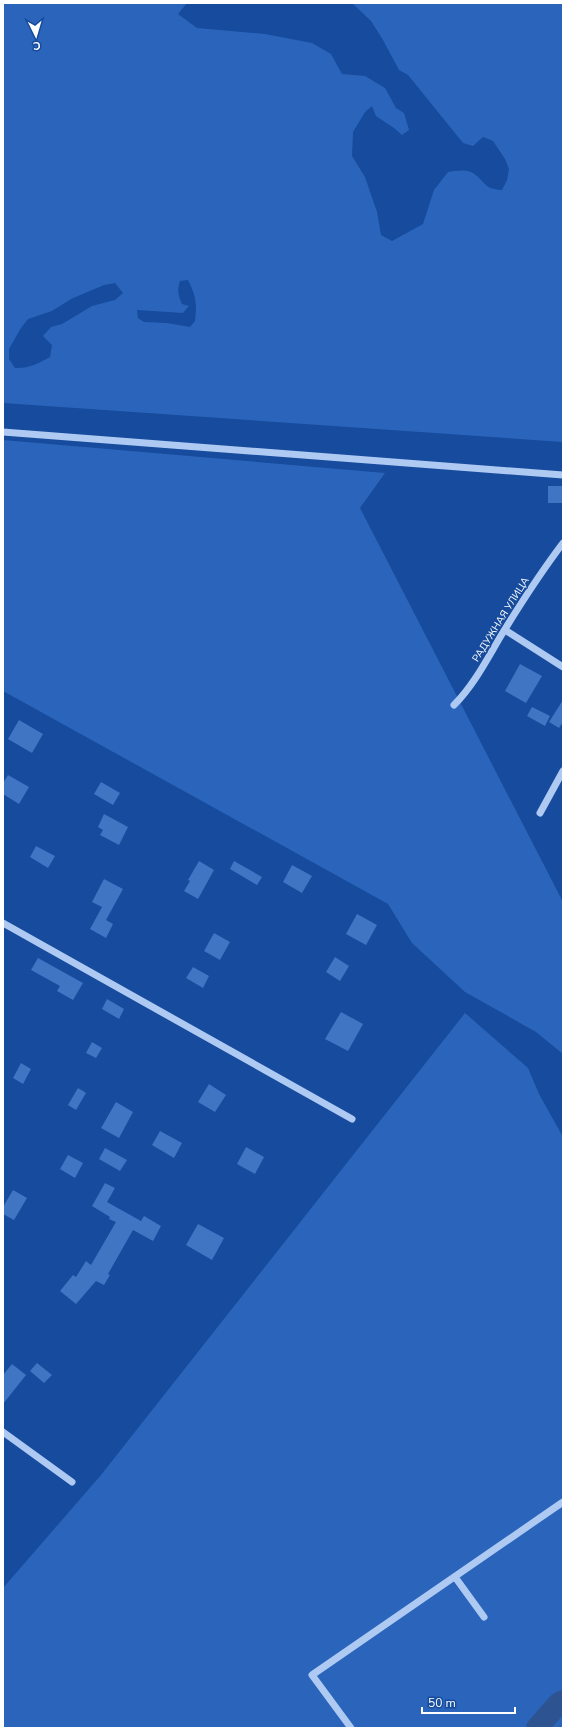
<svg xmlns="http://www.w3.org/2000/svg" width="566" height="1731" viewBox="0 0 566 1731" font-family="'Nunito Sans',sans-serif">
<style>
.green{fill:#2a65bb;fill-rule:evenodd}
.lines{fill:none;stroke-linecap:round;stroke-linejoin:round}
.river{stroke:#2d5491;stroke-width:22}
.building{fill:#3f75c3}
.minor{stroke:#aecaf3;stroke-width:7}
.labels{text-anchor:middle;stroke-width:3;stroke-linejoin:round;paint-order:stroke}
.street-label{font-size:10px;fill:#fff;stroke:#164b9d}
</style>
<rect width="100%" height="100%" fill="#164b9d"/>
<g class="green">
<path d="M3,3h184l-9,11 19,14 68,6 47,9 19,11 11,20 23,2 20,12 11,20 8,5 5,17 -7,5 -8,-7 -18,-12 -4,-10 -7,6 -12,20 -1,24 13,21 12,35 4,23 11,6 31,-17 11,-34 14,-18c7,-1 18,-3 25,1 13,9 10,16 29,17l5,-10 2,-11 -4,-10 -12,-18 -10,-4 -10,9 -10,-3 -55,-68 -9,-5 -16,-30 -12,-19 -19,-18h211v439l-560,-39zM188,280c8,16 9,23 7,41l-5,6 -23,-4 -23,-1 -6,-4 -1,-8 46,3 6,-7 -7,-2c-4,-9 -5,-14 -2,-23zM115,283l8,10 -8,7 -23,6 -30,18 -11,3 -8,9 9,9 -2,12c-10,6 -23,12 -35,11l-6,-9v-10l12,-21 7,-9 24,-8 19,-12 33,-14z"/>
<polygon points="3,440 385,473 360,508 563,902 563,1054 536,1032 465,992 412,943 388,904 3,691"/>
<polygon points="465,1013 528,1068 539,1094 563,1137 563,1728 3,1728 3,1588 101,1475"/>
</g>
<g class="lines">
<polyline class="river" points="537,1728 558,1704 563,1701"/>
</g>
<g class="building">
<rect x="548" y="486" width="15" height="17"/>
<polygon points="520,664 542,676 526,703 505,691"/>
<polygon points="563,700 563,722 559,728 549,722"/>
<polygon points="532,707 550,716 545,726 527,716"/>
<polygon points="19,720 43,734 32,753 8,739"/>
<polygon points="8,775 29,787 19,804 3,794 3,783"/>
<polygon points="101,782 120,793 113,805 94,794"/>
<polygon points="104,814 128,827 119,845 100,835 103,830 98,827"/>
<polygon points="36,846 55,856 48,868 30,857"/>
<polygon points="199,861 214,870 198,899 184,891 190,881 188,880"/>
<polygon points="234,861 262,877 257,885 230,869"/>
<polygon points="292,865 312,876 302,893 283,882"/>
<polygon points="104,879 123,889 106,920 113,924 106,938 90,929 102,907 92,902"/>
<polygon points="357,914 377,925 366,945 346,934"/>
<polygon points="214,933 230,942 220,960 204,951"/>
<polygon points="335,957 349,966 340,981 326,972"/>
<polygon points="38,958 83,983 73,1000 57,991 60,986 31,970"/>
<polygon points="193,967 209,976 203,988 186,978"/>
<polygon points="107,999 124,1009 119,1019 102,1009"/>
<polygon points="341,1012 363,1024 348,1051 325,1039"/>
<polygon points="92,1042 102,1048 96,1058 86,1053"/>
<polygon points="21,1063 31,1069 23,1084 13,1078"/>
<polygon points="209,1084 226,1095 215,1112 198,1102"/>
<polygon points="78,1088 86,1093 76,1110 68,1105"/>
<polygon points="116,1102 133,1112 119,1138 101,1128"/>
<polygon points="160,1131 182,1143 174,1158 152,1145"/>
<polygon points="246,1147 264,1157 255,1174 237,1164"/>
<polygon points="105,1148 127,1160 120,1171 99,1159"/>
<polygon points="68,1155 83,1163 75,1178 60,1169"/>
<polygon points="105,1183 115,1188 107,1202 141,1221 144,1216 161,1226 153,1241 133,1230 108,1274 110,1275 104,1285 96,1281 76,1304 60,1291 73,1275 76,1277 86,1261 91,1265 116,1222 109,1219 110,1217 92,1206"/>
<polygon points="13,1190 27,1198 14,1220 3,1214 3,1207"/>
<polygon points="198,1224 224,1238 212,1260 186,1245"/>
<polygon points="37,1363 52,1375 44,1383 30,1371"/>
<polygon points="12,1364 26,1375 3,1404 3,1375"/>
</g>
<g class="lines">
<g class="minor">
<polyline points="3,432 563,475"/>
<polyline points="505,630 563,667"/>
<path d="M454,705c20,-20 33,-46 48,-71 19,-31 39,-62 61,-91"/>
<polyline points="540,813 563,771"/>
<polyline points="3,923 352,1119"/>
<polyline points="3,1432 72,1482"/>
<polyline points="455,1577 484,1617"/>
<polyline points="351,1728 312,1675 563,1502"/>
</g>
</g>
<g class="labels">
<g class="street-label">
<text transform="translate(500 619) rotate(-58)" y="4">РАДУЖНАЯ УЛИЦА</text>
</g>
</g>
<rect width="566" height="1731" fill="none" stroke="#ffffff" stroke-width="8"/>
<g transform="translate(36 36) rotate(175)" stroke="#164b9d" stroke-width="3" paint-order="stroke">
<path d="M0-3L7 15L0 10L-7 15Z" fill="#ffffff"/>
<text y="-6" font-size="11" font-weight="bold" text-anchor="middle" fill="#ffffff">С</text>
</g>
<path d="M422 1707v6h93v-6" fill="none" stroke="#ffffff" stroke-width="2"/>
<text x="428" y="1707" font-size="12" fill="#ffffff" stroke="#164b9d" stroke-width="3" paint-order="stroke">50 m</text>
</svg>
